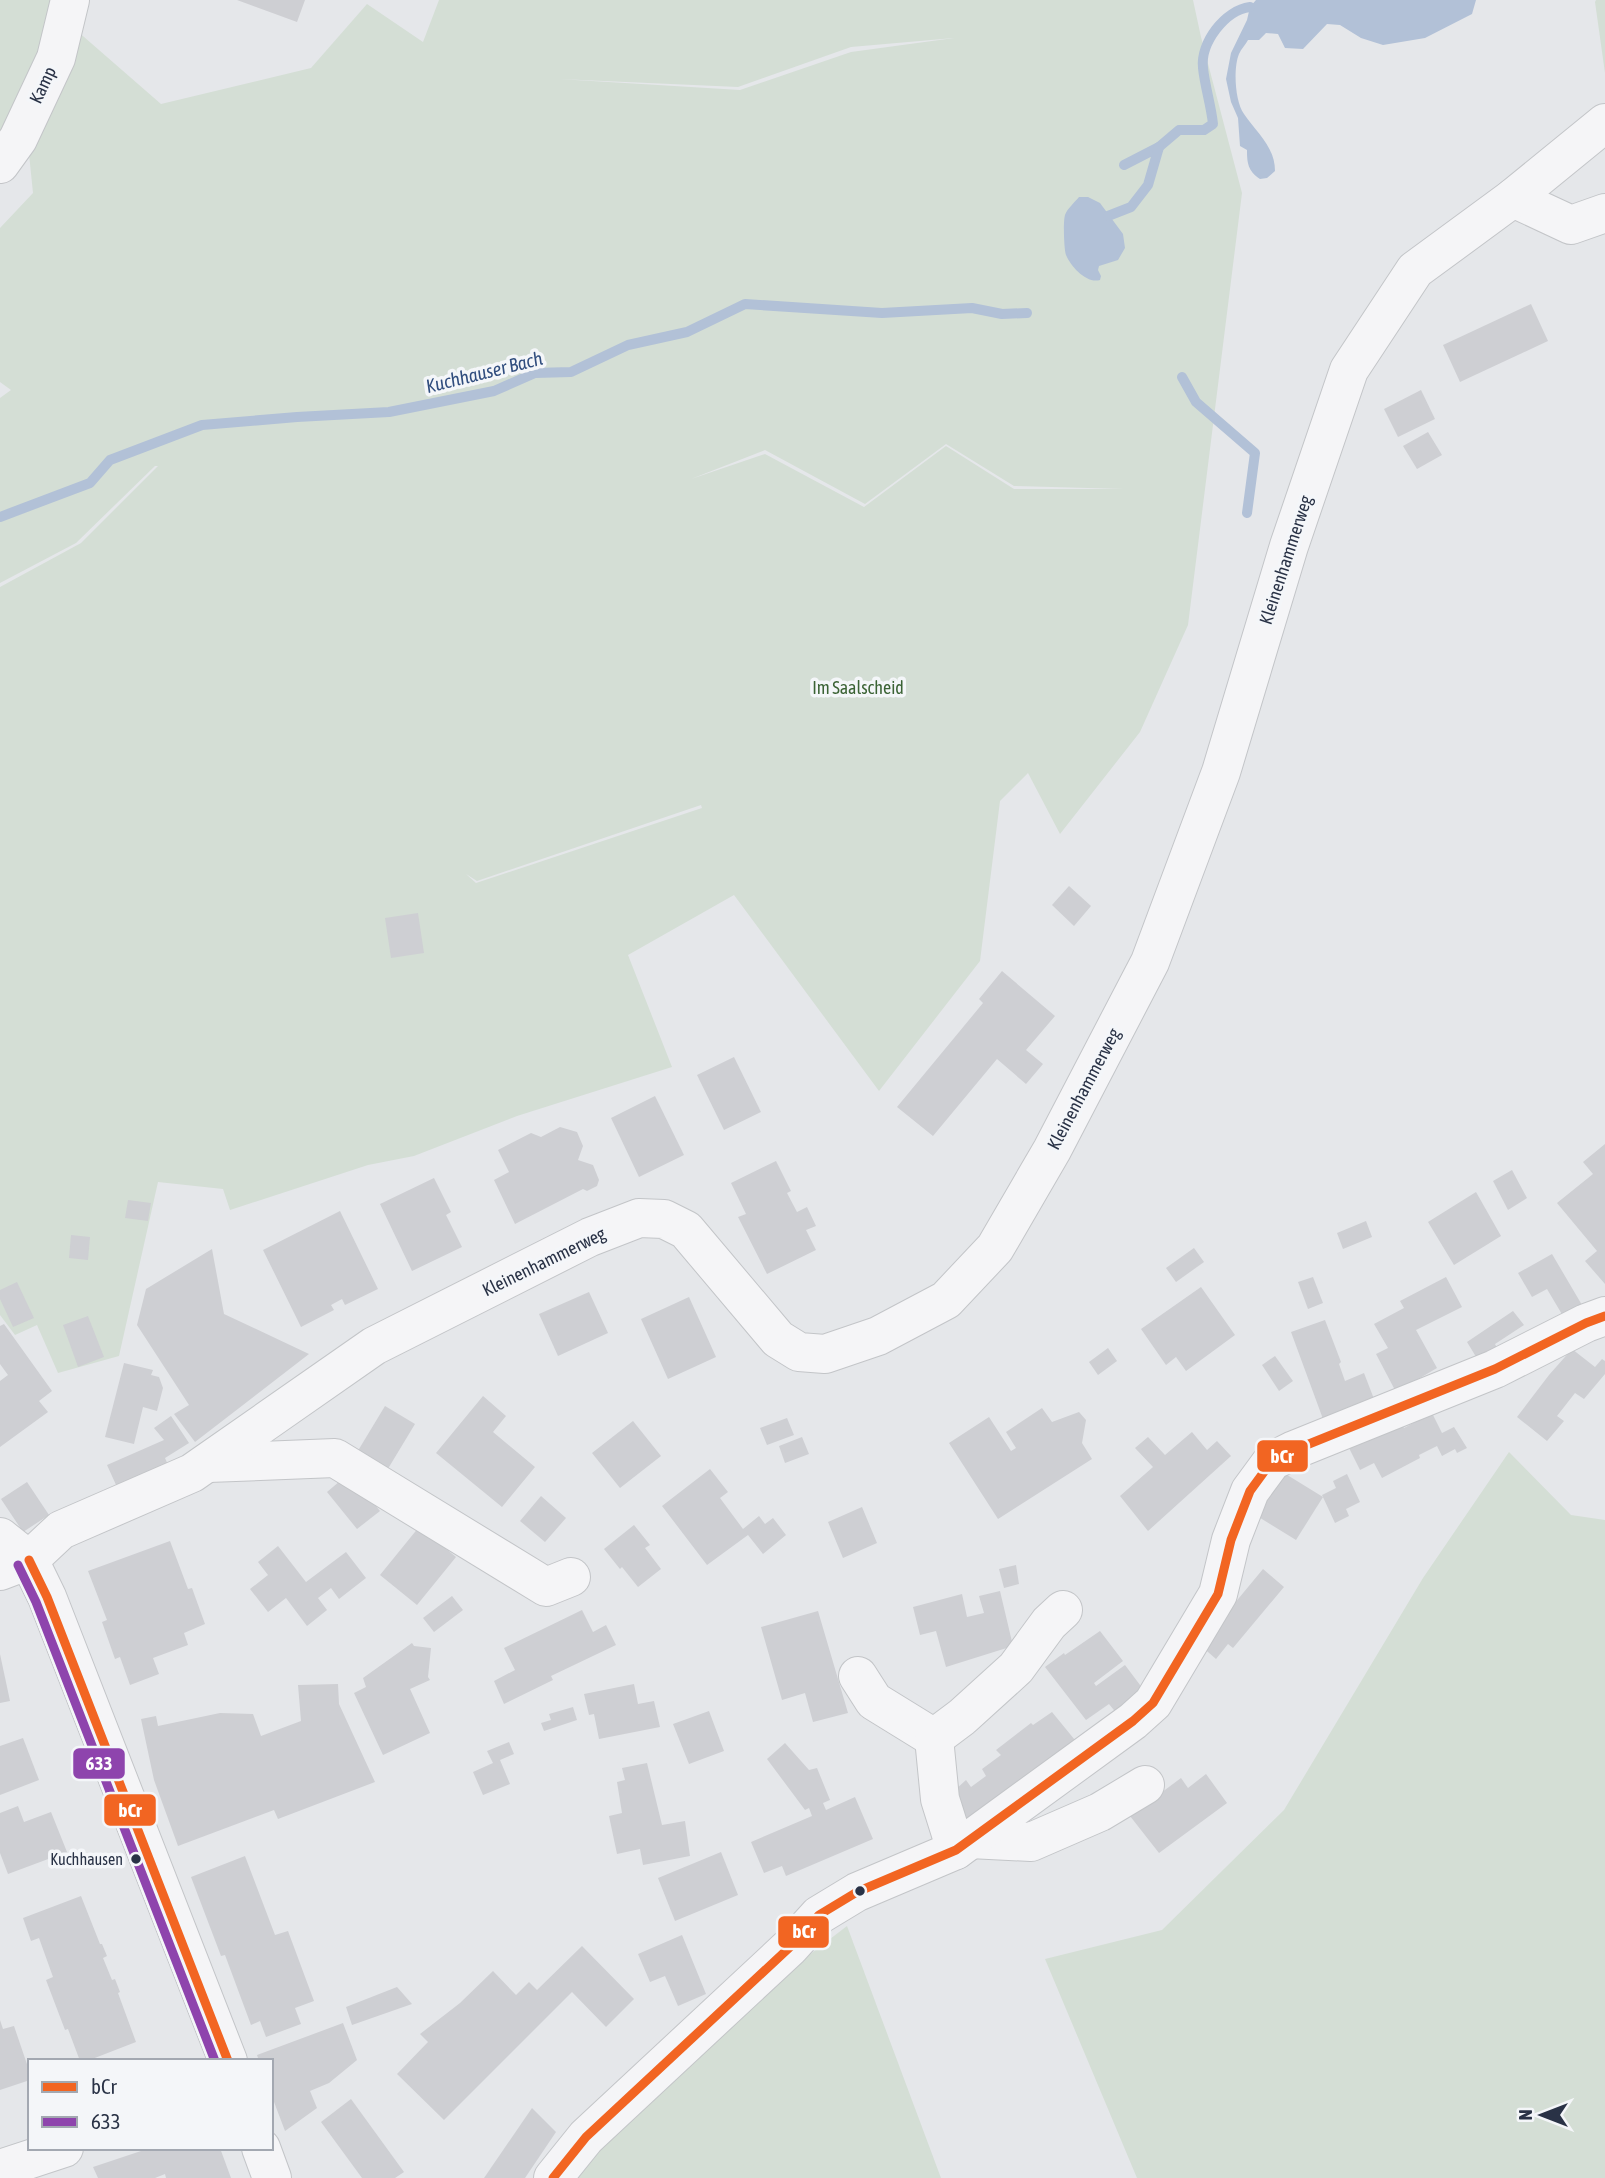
<svg xmlns="http://www.w3.org/2000/svg" width="1605" height="2178" viewBox="0 0 1605 2178" font-family="'Asap Condensed',sans-serif">
<style>
.green{fill:#d4ded5;fill-rule:evenodd}
.water{fill:#b2c1d7}
.lines{fill:none;stroke-linecap:round;stroke-linejoin:round}
.stream{stroke:#b2c1d7;stroke-width:10}
.building{fill:#cecfd3}
.minor-casing{stroke:#c3c5c8;stroke-width:40}
.minor{stroke:#f5f5f7;stroke-width:38}
.bus-1-casing{stroke:#f4f6f9;stroke-width:14}
.bus-2-casing{stroke:#f4f6f9;stroke-width:14}
.bus-1{stroke:#f26522;stroke-width:9}
.bus-2{stroke:#8e44ad;stroke-width:9}
.bus-dot{fill:#293246;stroke:#f4f6f9;stroke-width:2.5}
.labels{text-anchor:middle;stroke-width:7;stroke-linejoin:round;paint-order:stroke}
.bus-label{font-size:16px;fill:#293246;stroke:#f4f6f9;text-anchor:end}
.street-label{font-size:18px;fill:#293246;stroke:#f4f6f9}
.park-label{font-size:18px;fill:#3b6335;stroke:#f4f6f9}
.water-label{font-size:19px;font-style:italic;fill:#304d7e;stroke:#f4f6f9}
.line-badge{stroke:#f4f6f9;stroke-width:2.5}
.badge-label{font-size:19px;text-anchor:middle;font-weight:bold;fill:#fff}
</style>
<rect width="100%" height="100%" fill="#e5e7ea"/>
<g class="green">
<polygon points="0,0 52,0 49,38 0,150"/>
<path d="M439,0h754l8,37 41,156 -54,432 -48,107 -80,102 -32,-61 -28,28 -20,160 -101,130 -145,-196 -106,60 44,112 -155,49 -103,40 -46,9 -138,45 -7,-21 -65,-7 -39,174 -61,17 -21,-48 -22,10 -15,-20v-728l81,-44 77,-77h-3l-79,77 -76,40v-185l11,-8 -11,-8v-154l33,-35 -5,-49 48,-114 85,74 150,-36 56,-64 56,38zM954,38l-103,14 -111,38 -181,-11 179,8 113,-40zM946,444l68,42 110,3h-110l-68,-43 -82,61 -99,-53 -74,25 74,-29 100,54zM701,805l1,3 -226,75 -10,-9 11,7z"/>
<polygon points="1596,0 1605,0 1605,73 1595,2"/>
<polygon points="1509,1452 1571,1515 1605,1520 1605,2178 1137,2178 1045,1959 1162,1930 1284,1810 1423,1578"/>
<polygon points="847,1926 941,2178 577,2178 588,2161 770,1985"/>
</g>
<g class="water">
<path d="M1256,0h220l-4,14 -47,24 -42,7 -22,-7 -21,-13 -13,-1 -24,25 -18,-1 -7,-14 -12,-1 -7,7h-11c-2,4 -7,9 -9,14 -6,14 -4,48 5,60 13,19 31,33 31,57l-8,7 -7,1c-12,-8 -13,-16 -13,-29l-7,-4 -2,-28 -7,-16 -5,-23 5,-26 16,-33 3,-13z"/>
<path d="M1079,197h9l12,6 23,31 2,14 -7,12 -19,6 -1,4 3,6 -1,4c-13,4 -29,-13 -34,-25 -2,-6 -3,-33 -1,-40 2,-6 10,-13 14,-18z"/>
</g>
<g class="lines">
<g class="stream">
<path d="M1124,165l35,-18 20,-17h25l9,-6c-2,-19 -8,-37 -10,-56 -3,-25 22,-58 47,-61"/>
<polyline points="1108,216 1131,207 1148,185 1159,147"/>
<polyline points="1182,377 1196,402 1255,453 1247,513"/>
<polyline points="0,517 90,483 110,460 202,425 297,417 389,412 494,391 535,373 571,372 628,345 687,332 745,304 882,313 972,308 1002,314 1027,313"/>
</g>
</g>
<g class="building">
<polygon points="237,0 305,0 297,22"/>
<polygon points="1531,304 1548,341 1460,382 1443,345"/>
<polygon points="1421,390 1435,419 1398,437 1384,409"/>
<polygon points="1428,432 1442,455 1417,469 1403,446"/>
<polygon points="1069,886 1091,906 1074,926 1052,905"/>
<polygon points="418,913 424,953 391,958 385,918"/>
<polygon points="1002,971 1055,1016 1026,1050 1043,1064 1026,1084 997,1059 933,1136 897,1107 983,1003 979,999"/>
<polygon points="734,1057 761,1112 724,1130 697,1075"/>
<polygon points="655,1096 684,1155 639,1177 611,1118"/>
<polygon points="560,1127 577,1132 583,1146 578,1160 593,1165 599,1180 597,1186 587,1191 583,1189 515,1224 494,1180 509,1172 498,1150 531,1133 541,1137"/>
<polygon points="1605,1144 1605,1284 1585,1261 1597,1251 1557,1203 1593,1174 1583,1162"/>
<polygon points="776,1161 791,1191 787,1193 797,1212 807,1207 816,1226 806,1230 816,1250 767,1274 738,1217 746,1214 731,1183"/>
<polygon points="1512,1170 1527,1198 1508,1210 1493,1181"/>
<polygon points="434,1178 451,1212 446,1215 462,1247 412,1271 380,1204"/>
<polygon points="1476,1192 1501,1236 1454,1265 1428,1222"/>
<polygon points="128,1200 151,1203 148,1221 125,1218"/>
<polygon points="340,1211 378,1289 345,1305 342,1299 331,1305 334,1310 301,1327 263,1250"/>
<polygon points="1366,1221 1372,1237 1343,1249 1337,1233"/>
<polygon points="71,1235 90,1237 88,1260 69,1258"/>
<polygon points="1194,1248 1204,1262 1176,1282 1166,1268"/>
<polygon points="212,1249 224,1314 309,1354 195,1442 174,1414 189,1405 137,1325 146,1289"/>
<polygon points="1552,1254 1582,1305 1563,1316 1547,1289 1532,1297 1518,1273"/>
<polygon points="1313,1277 1323,1303 1308,1309 1298,1282"/>
<polygon points="1446,1277 1462,1307 1416,1330 1437,1368 1396,1392 1376,1354 1388,1348 1374,1324 1404,1308 1400,1301"/>
<polygon points="17,1282 34,1318 13,1327 0,1299 0,1290"/>
<polygon points="1201,1287 1235,1335 1186,1371 1176,1357 1166,1365 1141,1329"/>
<polygon points="589,1292 608,1333 558,1356 539,1314"/>
<polygon points="689,1297 716,1357 668,1379 641,1319"/>
<polygon points="1513,1311 1524,1325 1495,1344 1498,1350 1478,1360 1467,1342"/>
<polygon points="88,1316 104,1357 78,1367 63,1325"/>
<polygon points="1325,1320 1341,1362 1339,1364 1345,1381 1364,1373 1374,1399 1323,1419 1291,1332"/>
<polygon points="4,1324 52,1391 39,1401 48,1412 0,1447 0,1381 8,1375 0,1364 0,1326"/>
<polygon points="1108,1348 1117,1361 1098,1375 1089,1362"/>
<polygon points="1572,1349 1595,1367 1602,1359 1605,1361 1605,1374 1584,1399 1575,1393 1557,1416 1564,1421 1547,1441 1517,1417 1549,1375"/>
<polygon points="1275,1356 1293,1381 1279,1391 1262,1365"/>
<polygon points="124,1363 153,1370 151,1375 159,1377 163,1388 157,1411 143,1407 134,1444 105,1437"/>
<polygon points="483,1396 506,1416 493,1432 535,1467 502,1507 436,1453"/>
<polygon points="385,1406 415,1424 386,1472 356,1454"/>
<polygon points="1042,1408 1052,1422 1079,1412 1086,1420 1082,1443 1092,1459 998,1519 949,1443 989,1417 1011,1451 1016,1448 1006,1432"/>
<polygon points="1432,1413 1442,1433 1454,1427 1467,1448 1457,1453 1455,1449 1442,1456 1437,1446 1419,1455 1420,1458 1382,1478 1374,1463 1360,1470 1347,1444 1399,1419 1404,1428"/>
<polygon points="171,1416 189,1443 165,1458 168,1465 117,1487 107,1465 164,1440 154,1428"/>
<polygon points="787,1418 794,1435 767,1445 760,1428"/>
<polygon points="633,1421 661,1456 620,1488 592,1453"/>
<polygon points="1192,1432 1207,1450 1217,1441 1231,1456 1148,1531 1120,1496 1153,1467 1135,1448 1148,1437 1165,1455"/>
<polygon points="802,1437 809,1454 785,1463 779,1446"/>
<polygon points="710,1469 728,1492 720,1498 743,1529 759,1516 765,1524 773,1518 786,1535 763,1554 748,1535 707,1565 662,1506"/>
<polygon points="1284,1473 1323,1497 1296,1540 1257,1516"/>
<polygon points="1347,1474 1360,1502 1346,1509 1349,1516 1335,1523 1322,1495 1336,1488 1333,1481"/>
<polygon points="346,1476 352,1476 380,1511 357,1529 327,1492"/>
<polygon points="27,1482 49,1515 23,1532 1,1499"/>
<polygon points="541,1496 566,1518 545,1542 520,1521"/>
<polygon points="862,1507 877,1543 843,1558 828,1522"/>
<polygon points="634,1525 650,1545 645,1548 661,1569 638,1587 622,1567 620,1569 604,1549"/>
<polygon points="419,1527 456,1557 417,1605 380,1575"/>
<polygon points="170,1541 188,1589 192,1588 205,1624 184,1633 188,1645 153,1658 159,1674 130,1685 120,1657 115,1659 102,1622 107,1620 88,1571"/>
<polygon points="278,1546 306,1582 346,1552 366,1578 339,1599 331,1588 318,1598 327,1610 307,1626 286,1598 268,1612 250,1589 268,1575 258,1562"/>
<polygon points="1016,1565 1019,1584 1004,1588 999,1569"/>
<polygon points="1263,1569 1284,1587 1233,1648 1228,1644 1216,1659 1200,1645"/>
<polygon points="1000,1591 1013,1646 946,1667 936,1631 920,1635 913,1607 962,1594 967,1617 984,1613 979,1596"/>
<polygon points="452,1596 463,1610 434,1632 423,1618"/>
<polygon points="582,1610 593,1632 606,1625 616,1645 551,1676 553,1680 504,1704 494,1681 515,1670 504,1648"/>
<polygon points="818,1611 848,1713 813,1722 805,1693 782,1700 761,1627"/>
<polygon points="1100,1631 1123,1661 1094,1683 1096,1686 1125,1665 1146,1693 1118,1715 1109,1704 1086,1720 1045,1667 1064,1653 1065,1655"/>
<polygon points="412,1643 414,1646 431,1648 428,1677 430,1680 410,1689 430,1733 383,1755 354,1693 366,1687 363,1678"/>
<polygon points="0,1654 10,1701 0,1703"/>
<polygon points="338,1684 339,1704 375,1782 278,1819 274,1810 178,1846 154,1780 141,1719 156,1716 158,1726 220,1713 253,1714 261,1736 301,1721 298,1685"/>
<polygon points="634,1684 638,1704 654,1701 660,1727 599,1739 594,1714 589,1715 584,1694"/>
<polygon points="573,1707 577,1720 544,1731 541,1723 551,1720 549,1714"/>
<polygon points="709,1711 724,1751 689,1764 673,1724"/>
<polygon points="1052,1712 1079,1745 968,1830 948,1805 960,1796 955,1790 966,1780 971,1787 986,1776 982,1769 1001,1755 996,1750 1031,1723 1033,1725"/>
<polygon points="23,1738 39,1780 0,1795 0,1746"/>
<polygon points="509,1742 514,1754 500,1760 510,1784 483,1795 473,1772 493,1763 487,1751"/>
<polygon points="785,1743 809,1770 817,1768 830,1800 823,1803 826,1810 855,1797 873,1839 786,1876 782,1866 764,1873 751,1842 812,1816 809,1808 805,1810 767,1759"/>
<polygon points="647,1763 662,1825 685,1821 690,1856 643,1865 640,1849 617,1854 609,1816 622,1813 617,1782 625,1780 622,1768"/>
<polygon points="1206,1774 1227,1803 1159,1853 1130,1816 1181,1778 1188,1788"/>
<polygon points="18,1806 24,1822 51,1812 67,1852 8,1874 0,1853 0,1813"/>
<polygon points="721,1852 738,1895 675,1921 658,1878"/>
<polygon points="245,1856 275,1935 288,1931 314,2001 295,2008 301,2024 266,2037 260,2021 251,2025 225,1955 221,1956 191,1877"/>
<polygon points="81,1896 100,1944 102,1944 107,1956 103,1958 112,1980 115,1979 120,1992 118,1993 136,2042 87,2061 80,2061 68,2029 65,2030 46,1980 53,1977 39,1938 31,1941 23,1918"/>
<polygon points="682,1935 706,1994 678,2006 665,1976 650,1982 638,1954"/>
<polygon points="582,1946 634,1999 606,2027 572,1992 444,2120 397,2074 428,2042 420,2034 460,2003 493,1971 516,1995 529,1982 537,1990"/>
<polygon points="397,1987 412,2004 352,2025 346,2007"/>
<polygon points="0,2020 3,2029 14,2026 30,2073 30,2080 0,2090"/>
<polygon points="343,2023 357,2060 329,2083 310,2091 317,2108 285,2131 271,2094 271,2061 259,2061 257,2055"/>
<polygon points="351,2099 404,2172 395,2178 362,2178 321,2122"/>
<polygon points="532,2108 556,2132 525,2178 484,2178"/>
<polygon points="150,2148 220,2148 231,2178 166,2178 165,2174 155,2178 98,2178 93,2167"/>
</g>
<g class="lines">
<g class="minor-casing">
<g id="minor">
<polyline points="0,164 18,139 56,58 70,0"/>
<polyline points="1513,198 1571,225 1605,213"/>
<polyline points="208,1463 335,1458 546,1587 571,1577"/>
<polyline points="0,1537 29,1560 47,1597 228,2061"/>
<polyline points="0,1571 29,1560 61,1530 192,1473 374,1346 590,1237 639,1218 664,1219 686,1230 778,1339 799,1352 825,1354 878,1336 946,1300 995,1248 1052,1150 1150,962 1221,772 1289,546 1349,370 1415,270 1513,198 1605,123"/>
<polyline points="858,1676 874,1701 934,1738"/>
<polyline points="970,1839 1031,1842 1100,1812 1145,1785"/>
<polyline points="956,1850 940,1799 934,1738 962,1717 1016,1668 1049,1623 1063,1610"/>
<polyline points="261,2148 272,2178"/>
<polyline points="0,2169 64,2148"/>
<polyline points="553,2178 586,2137 790,1947 819,1915 857,1892 956,1850 1133,1721 1153,1703 1218,1594 1231,1540 1250,1491 1272,1461 1294,1450 1495,1369 1586,1323 1605,1316"/>
</g>
</g>
<use href="#minor" class="minor"/>
<g class="bus-1-casing">
<g id="bus-1">
<polyline points="29,1560 47,1597 228,2061"/>
<polyline points="553,2178 586,2137 790,1947 819,1915 857,1892 956,1850 1133,1721 1153,1703 1218,1594 1231,1540 1250,1491 1272,1461 1294,1450 1495,1369 1586,1323 1605,1316"/>
</g>
</g>
<g class="bus-2-casing">
<polyline id="bus-2" points="18,1565 36,1602 215,2061"/>
</g>
<use href="#bus-1" class="bus-1"/>
<use href="#bus-2" class="bus-2"/>
</g>
<g class="bus-dot">
<circle cx="136" cy="1859" r="6"/>
<circle cx="860" cy="1891" r="6"/>
</g>
<g class="labels">
<g class="bus-label">
<text x="123" y="1865">Kuchhausen</text>
</g>
<g class="street-label">
<text transform="translate(43 85) rotate(-65)" y="6">Kamp</text>
<text transform="translate(1286 560) rotate(-72)" y="6">Kleinenhammerweg</text>
<text transform="translate(1084 1089) rotate(-62)" y="6">Kleinenhammerweg</text>
<text transform="translate(544 1262) rotate(-26)" y="6">Kleinenhammerweg</text>
</g>
<g class="park-label">
<text x="858" y="694">Im Saalscheid</text>
</g>
<g class="water-label">
<text transform="translate(484 372) rotate(-14)" y="7">Kuchhauser Bach</text>
</g>
</g>
<g class="line-badge">
<rect x="1256" y="1439" width="53" height="34" rx="7" fill="#f26522"/>
<rect x="72" y="1747" width="54" height="33" rx="7" fill="#8e44ad"/>
<rect x="103" y="1793" width="54" height="34" rx="7" fill="#f26522"/>
<rect x="777" y="1915" width="53" height="34" rx="7" fill="#f26522"/>
</g>
<g class="badge-label">
<text x="1282" y="1463">bCr</text>
<text x="99" y="1770">633</text>
<text x="130" y="1817">bCr</text>
<text x="804" y="1938">bCr</text>
</g>
<rect x="28" y="2059" width="245" height="91" fill="#f4f6f9" stroke="#a3a8b1" stroke-width="2"/>
<rect x="42" y="2082" width="35" height="10" fill="#f26522" stroke="#a3a8b1" stroke-width="2"/>
<text x="91" y="2094" font-size="21" fill="#293246">bCr</text>
<rect x="42" y="2117" width="35" height="10" fill="#8e44ad" stroke="#a3a8b1" stroke-width="2"/>
<text x="91" y="2129" font-size="21" fill="#293246">633</text>
<g transform="translate(1542 2115) rotate(270)" stroke="#f4f6f9" stroke-width="5" paint-order="stroke">
<path d="M0-5L12 26L0 18L-12 26Z" fill="#293246"/>
<text y="-10" font-size="19" font-weight="bold" text-anchor="middle" fill="#293246">N</text>
</g>
</svg>
